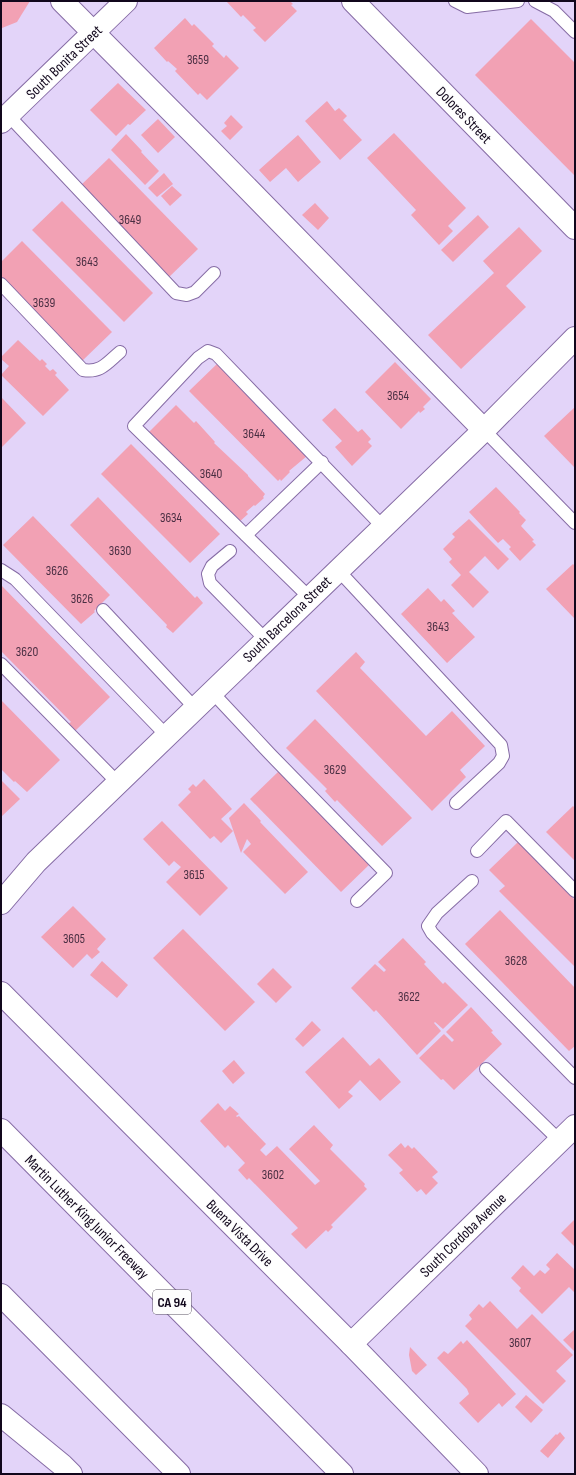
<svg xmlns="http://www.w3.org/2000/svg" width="576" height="1475" viewBox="0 0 576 1475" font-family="'Sofia Sans Condensed',sans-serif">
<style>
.building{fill:#f2a1b4}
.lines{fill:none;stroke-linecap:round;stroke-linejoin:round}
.lane-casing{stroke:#866ca5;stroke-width:14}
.street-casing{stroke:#866ca5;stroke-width:24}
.secondary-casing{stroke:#866ca5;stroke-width:24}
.highway-casing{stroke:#866ca5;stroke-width:24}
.lane{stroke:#fff;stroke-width:12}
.street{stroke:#fff;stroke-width:22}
.secondary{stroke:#fff;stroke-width:22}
.highway{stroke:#fff;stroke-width:22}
.labels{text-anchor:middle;stroke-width:3;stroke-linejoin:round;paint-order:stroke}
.number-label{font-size:13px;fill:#492e42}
.shield{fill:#fdfdfd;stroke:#585160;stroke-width:1}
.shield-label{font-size:14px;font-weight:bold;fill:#11071c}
.street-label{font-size:15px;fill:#11071c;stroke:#fdfdfd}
</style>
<rect width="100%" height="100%" fill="#e3d4f9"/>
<g class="building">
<polygon points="1,1 30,1 17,22 2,28 1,27"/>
<polygon points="226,1 290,1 293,4 291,5 297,11 265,42 253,30 256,28 243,15 241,17"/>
<polygon points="185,18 192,26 194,24 214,44 212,46 224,58 226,55 239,68 207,100 200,93 198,95 175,71 177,69 168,61 167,62 154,48"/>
<polygon points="531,19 575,63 575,176 475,75"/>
<polygon points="118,83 146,110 130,125 128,124 116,136 90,110"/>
<polygon points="327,101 335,111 339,108 347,116 343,120 362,140 340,160 305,121"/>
<polygon points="231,115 243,127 230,140 221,131 227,126 224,123"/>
<polygon points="158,119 175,137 158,153 141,135"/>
<polygon points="394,133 466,208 448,226 453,231 439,245 411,215 416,210 367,158"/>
<polygon points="126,134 142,151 141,152 159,171 145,185 111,150"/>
<polygon points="298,135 321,162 298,182 286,168 270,182 259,170"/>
<polygon points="109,158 198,249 167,279 78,188"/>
<polygon points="164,173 173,184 157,197 148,188"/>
<polygon points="172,186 182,195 170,206 161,196"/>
<polygon points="62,201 153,293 124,322 32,230"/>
<polygon points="315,203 329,218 318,230 302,215"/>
<polygon points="478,215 489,227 453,262 441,250"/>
<polygon points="519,227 542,251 506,286 526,307 461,369 428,335 494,273 483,261"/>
<polygon points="22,241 112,332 81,362 1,281 1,262"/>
<polygon points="18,340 40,361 42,359 47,364 45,366 50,371 53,369 57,373 55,375 69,390 43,416 1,375 9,366 1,359 1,357"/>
<polygon points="219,362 307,456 289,471 290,472 281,481 280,479 278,481 189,391"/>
<polygon points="395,362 431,399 423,407 425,409 420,413 419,411 401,429 365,392"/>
<polygon points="1,397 26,423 1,448"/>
<polygon points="176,405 194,423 196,421 215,442 214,443 248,475 248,476 265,494 263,497 264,498 255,506 254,505 246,512 248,514 238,523 147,434"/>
<polygon points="575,407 575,468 544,436"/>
<polygon points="335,408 358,432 362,429 371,439 368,442 372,446 352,466 335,447 342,441 322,420"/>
<polygon points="131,444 220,534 190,563 101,474"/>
<polygon points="496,487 520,512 519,513 526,520 521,526 534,540 532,541 536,545 520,561 509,549 511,547 503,539 498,543 469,512"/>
<polygon points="98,497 195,598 197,596 203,603 173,633 166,627 167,625 70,525"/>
<polygon points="33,516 110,595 94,611 95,612 81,624 3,545"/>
<polygon points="469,519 509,559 498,570 485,556 469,572 489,592 473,608 451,585 461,575 449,562 452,559 443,549 455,537 452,534"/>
<polygon points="573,564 575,566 575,619 546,589"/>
<polygon points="1,585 110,697 75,731 68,724 71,722 1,651"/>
<polygon points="428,588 441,602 444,599 455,611 452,613 475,637 447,663 401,614"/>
<polygon points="356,652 365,662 360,668 426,736 452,711 485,746 460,770 466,777 432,811 316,691"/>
<polygon points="1,700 60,760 27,792 15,781 14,782 1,769"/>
<polygon points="315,719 412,818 382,846 337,800 335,802 325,791 327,789 286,748"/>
<polygon points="280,770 371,863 341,892 250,799"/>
<polygon points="204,779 232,809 221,819 233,831 221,843 214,836 210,839 178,805 191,792 188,789 193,784 196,787"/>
<polygon points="1,780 20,799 1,817"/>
<polygon points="244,803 261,821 260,822 308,872 285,894 243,852 251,844 247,839 241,853 229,818"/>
<polygon points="573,806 575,808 575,861 546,832"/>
<polygon points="162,821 228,888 200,916 166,882 181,867 174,861 169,866 143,839"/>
<polygon points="518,842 575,900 575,967 499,891 505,886 489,870"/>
<polygon points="73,906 106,939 97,949 100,952 92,959 87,954 73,968 41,937"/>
<polygon points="500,910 575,988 575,1046 569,1051 465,944"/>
<polygon points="183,929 255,1002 225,1031 153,958"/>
<polygon points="403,938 426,962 424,964 443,984 445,982 468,1005 443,1029 435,1022 434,1023 441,1031 417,1055 376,1010 374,1012 351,988 375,964 384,972 386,970 378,962"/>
<polygon points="102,961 128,985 117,998 90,975"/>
<polygon points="273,968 292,987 276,1003 257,984"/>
<polygon points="471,1007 493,1031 491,1032 502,1044 454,1090 443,1079 441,1080 419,1058 444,1034 452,1042 454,1040 446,1032"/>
<polygon points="312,1021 321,1030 303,1047 295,1039"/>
<polygon points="343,1037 370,1066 379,1058 401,1082 380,1101 360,1080 348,1092 353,1096 339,1109 305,1072"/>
<polygon points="234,1060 245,1073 233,1084 222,1071"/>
<polygon points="218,1103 225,1111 230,1106 239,1114 236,1116 237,1117 239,1116 266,1144 260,1150 266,1156 277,1146 315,1185 320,1181 289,1149 314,1125 333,1145 330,1149 365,1184 364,1186 367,1189 331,1225 333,1227 328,1232 326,1230 306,1249 291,1234 298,1228 249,1178 247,1180 238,1170 245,1163 228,1145 225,1148 200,1121"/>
<polygon points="401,1143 405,1148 408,1145 412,1149 414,1147 438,1172 432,1177 438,1183 426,1195 421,1189 417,1192 399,1173 403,1170 388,1155"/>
<polygon points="575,1219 575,1247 561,1233"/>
<polygon points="557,1253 575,1270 575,1293 569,1287 542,1314 519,1291 521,1288 511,1278 523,1265 534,1276 540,1270 545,1274 550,1269 546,1265"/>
<polygon points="490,1301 517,1329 532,1314 573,1355 556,1371 566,1381 543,1404 465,1326 472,1319 469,1315 479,1304 483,1308"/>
<polygon points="575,1329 575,1352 563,1340"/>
<polygon points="467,1340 516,1394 502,1407 499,1403 478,1423 459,1403 469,1394 467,1389 437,1358 444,1351 448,1354 461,1341 463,1344"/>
<polygon points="410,1347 427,1365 416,1375 412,1371 409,1355"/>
<polygon points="526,1395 543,1410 531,1423 515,1407"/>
<polygon points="560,1432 565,1438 548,1458 540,1451 556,1434 557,1435"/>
</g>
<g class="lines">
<g class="lane-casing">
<g id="lane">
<polyline points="455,1 467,7 518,1"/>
<polyline points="535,1 554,11 575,32"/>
<polyline points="8,115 176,293 187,295 195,292 214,273"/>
<path d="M1,284l82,86c18,3 24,-7 37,-18"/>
<polyline points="484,430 575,523"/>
<polyline points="246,535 322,462"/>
<polyline points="230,551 212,566 208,574 210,583 266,640"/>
<polyline points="1,570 15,579 167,736"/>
<polyline points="338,570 501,745 503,756 499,763 456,803"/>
<polyline points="310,598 134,426 198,358 208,351 216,354 383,527"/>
<polyline points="103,610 195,708"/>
<polyline points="1,664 118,783"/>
<polyline points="212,692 270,754 386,873 357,901"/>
<polyline points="477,851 506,821 575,891"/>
<polyline points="472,881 437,913 428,926 432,933 575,1078"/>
<polyline points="486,1069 560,1141"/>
</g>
</g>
<g class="street-casing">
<g id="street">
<polyline points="62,1 208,148 484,430"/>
<polyline points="353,1 575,228"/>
<polyline points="1,993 351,1344 477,1474"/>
<polyline points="351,1344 575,1126"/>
</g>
</g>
<g class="secondary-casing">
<g id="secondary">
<polyline points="1,122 126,1"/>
<polyline points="1,903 36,862 484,430 575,338"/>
<polyline points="1,1415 62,1465 71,1474"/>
</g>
</g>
<g class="highway-casing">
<g id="highway">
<polyline points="1,1130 342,1474"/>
<polyline points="1,1295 179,1474"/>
</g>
</g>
<use href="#lane" class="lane"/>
<use href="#street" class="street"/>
<use href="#secondary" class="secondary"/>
<use href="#highway" class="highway"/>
</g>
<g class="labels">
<g class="number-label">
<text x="198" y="64">3659</text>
<text x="130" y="224">3649</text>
<text x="87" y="266">3643</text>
<text x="44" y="307">3639</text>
<text x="398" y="400">3654</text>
<text x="254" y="438">3644</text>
<text x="211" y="478">3640</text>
<text x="171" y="522">3634</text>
<text x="120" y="555">3630</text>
<text x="57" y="575">3626</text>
<text x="82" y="603">3626</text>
<text x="438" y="631">3643</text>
<text x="27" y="656">3620</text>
<text x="335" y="774">3629</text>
<text x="194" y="879">3615</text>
<text x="74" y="943">3605</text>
<text x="516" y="965">3628</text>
<text x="409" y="1001">3622</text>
<text x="273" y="1179">3602</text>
<text x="520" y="1347">3607</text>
</g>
<rect class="shield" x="153" y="1290" width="38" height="24" rx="3"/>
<g class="shield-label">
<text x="172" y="1307">CA 94</text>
</g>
<g class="street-label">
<text transform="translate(64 62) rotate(-44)" y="5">South Bonita Street</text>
<text transform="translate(464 115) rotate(46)" y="5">Dolores Street</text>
<text transform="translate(287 619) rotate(-44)" y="5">South Barcelona Street</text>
<text transform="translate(87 1217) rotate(45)" y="5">Martin Luther King Junior Freeway</text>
<text transform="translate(240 1233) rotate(45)" y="5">Buena Vista Drive</text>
<text transform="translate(463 1235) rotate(-44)" y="5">South Cordoba Avenue</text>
</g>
</g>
<rect width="576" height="1475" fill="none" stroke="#11071c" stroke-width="4"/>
</svg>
